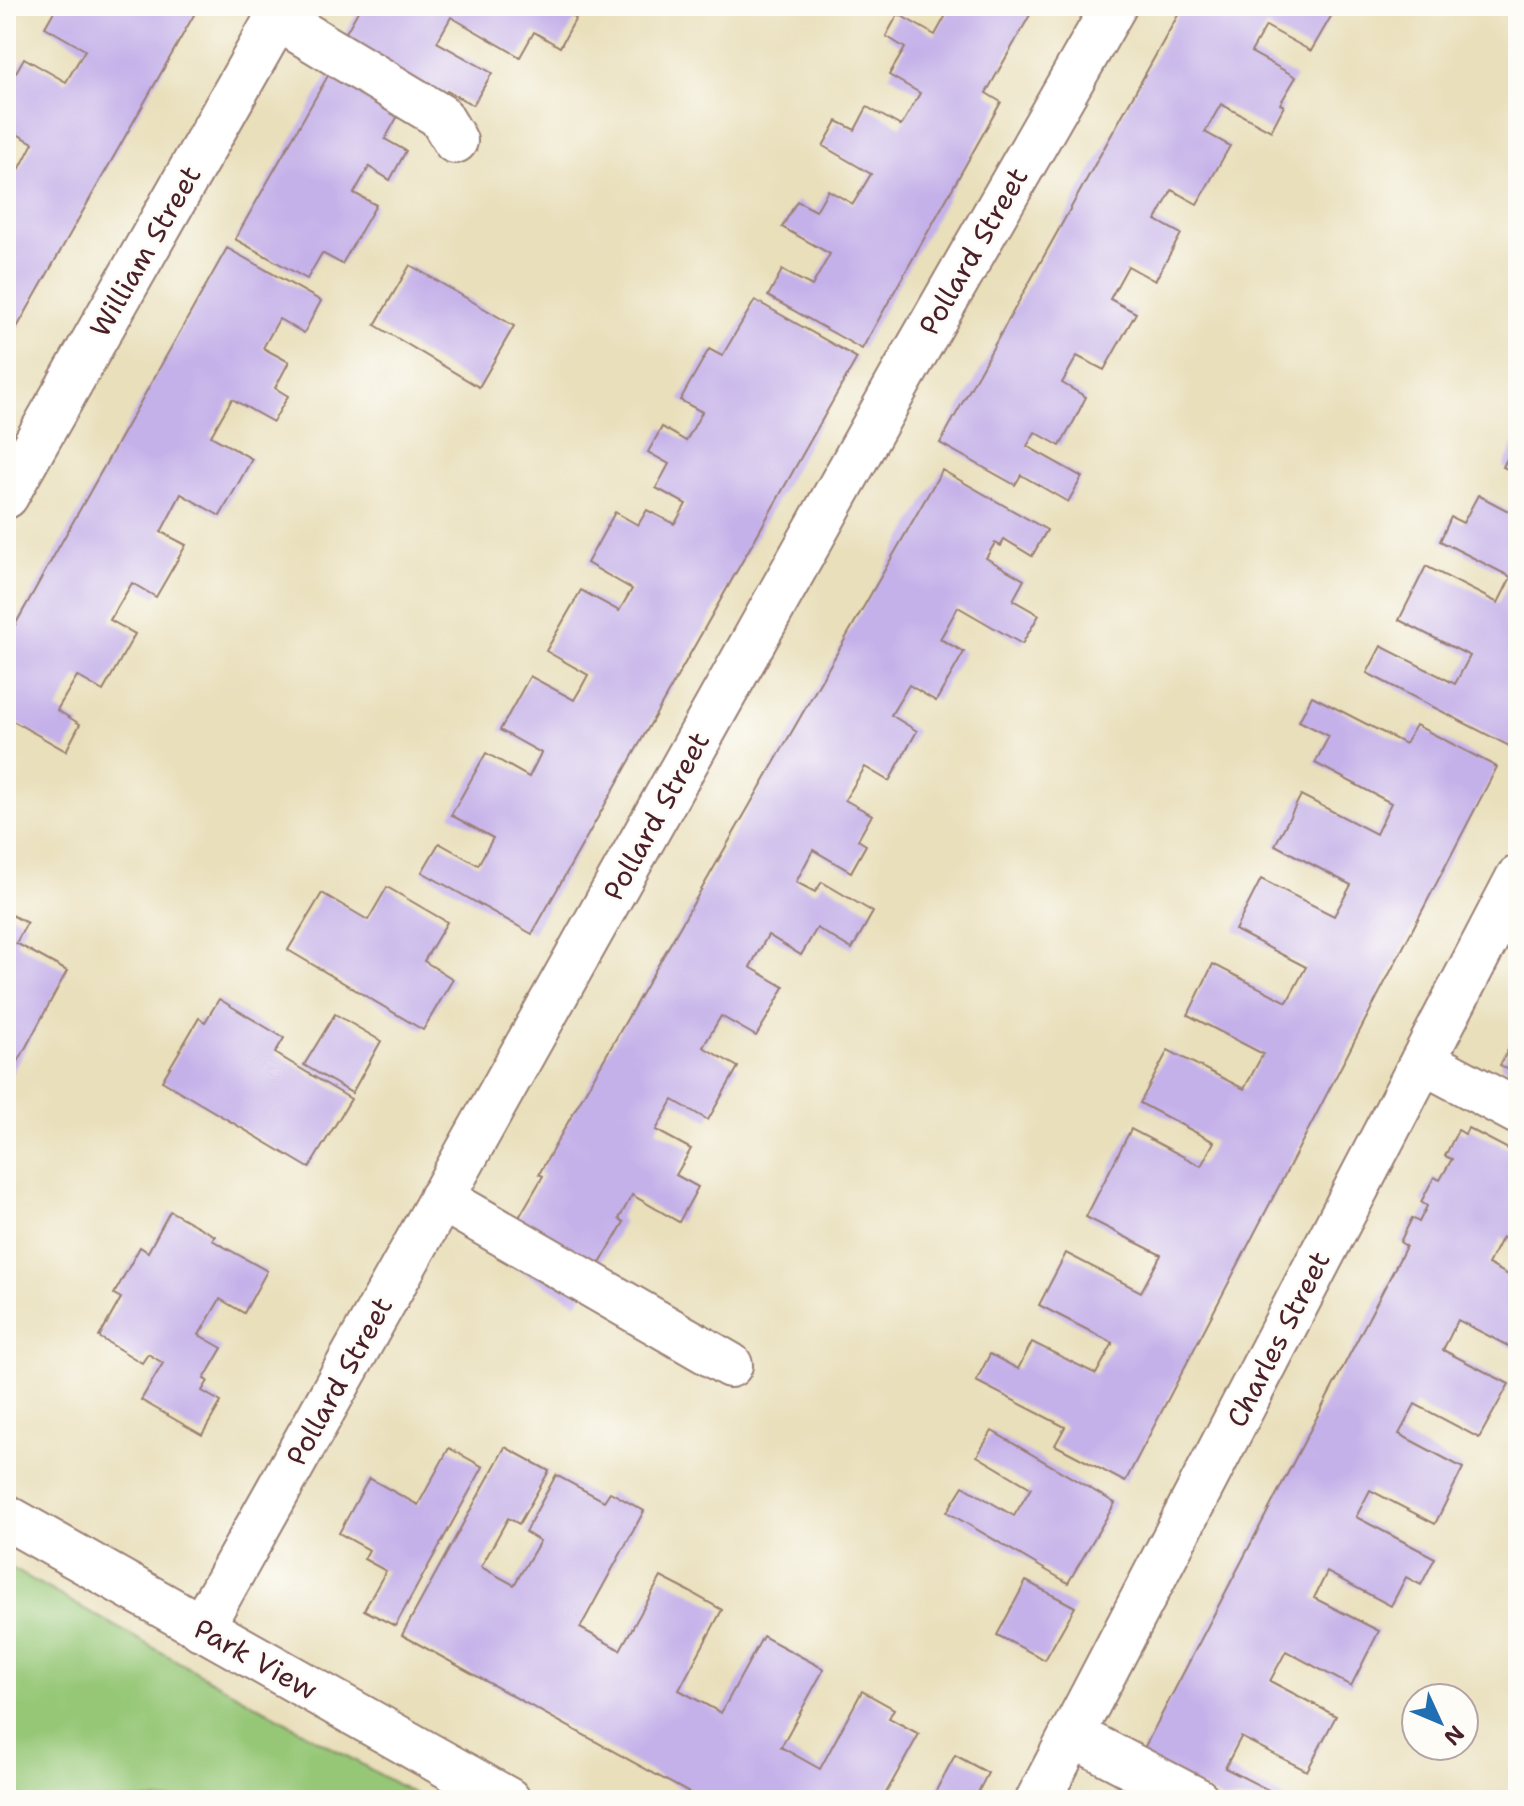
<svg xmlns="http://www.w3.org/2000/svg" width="1524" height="1806" viewBox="0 0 1524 1806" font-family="'Shantell Sans',sans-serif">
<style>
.green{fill:#96c777;stroke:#707351;stroke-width:2}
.building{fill:#c5b1e9}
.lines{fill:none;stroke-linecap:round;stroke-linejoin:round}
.minor-casing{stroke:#9a7f73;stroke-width:48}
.minor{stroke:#fff;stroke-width:44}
.labels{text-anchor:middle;stroke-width:6;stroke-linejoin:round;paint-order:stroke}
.street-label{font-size:28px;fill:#4a1f2b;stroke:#fdfcf7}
</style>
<rect width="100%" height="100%" fill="#fdfcf7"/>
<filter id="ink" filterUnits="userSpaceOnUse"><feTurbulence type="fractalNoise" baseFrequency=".0125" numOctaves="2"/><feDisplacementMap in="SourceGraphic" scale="16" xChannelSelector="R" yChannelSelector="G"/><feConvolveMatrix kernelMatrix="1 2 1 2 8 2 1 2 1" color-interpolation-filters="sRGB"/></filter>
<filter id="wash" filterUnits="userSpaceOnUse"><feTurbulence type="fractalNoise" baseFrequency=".006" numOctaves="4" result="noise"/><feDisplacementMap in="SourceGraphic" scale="32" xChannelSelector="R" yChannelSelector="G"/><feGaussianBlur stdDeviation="1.8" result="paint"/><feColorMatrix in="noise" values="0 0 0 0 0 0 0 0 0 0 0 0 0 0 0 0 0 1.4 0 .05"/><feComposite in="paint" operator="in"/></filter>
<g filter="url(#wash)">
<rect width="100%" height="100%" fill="#e9dfbb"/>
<polygon class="green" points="6,1565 425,1800 6,1800"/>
<g id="blocks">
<g class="building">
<polygon points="57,6 199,6 6,347 6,163 19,170 33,143 6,128 6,90 24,58 66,82 85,50 45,27"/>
<polygon points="361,6 554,6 576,18 560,47 534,32 520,57 451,17 437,42 492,73 473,105 447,91 441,100 340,43"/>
<polygon points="951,6 1035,6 986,93 1001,102 862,349 768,296 782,270 812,286 830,254 782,227 797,201 816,211 828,190 853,204 871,174 823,146 837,121 855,130 867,107 901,126 920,93 889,75 905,48 886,36 898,14 935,35"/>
<polygon points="1183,6 1337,6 1311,51 1266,26 1251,52 1296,77 1280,104 1284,106 1271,131 1221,104 1205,132 1230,146 1197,204 1172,190 1156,220 1181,234 1155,281 1128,266 1110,299 1136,313 1104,370 1077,356 1062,383 1086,397 1074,421 1060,446 1035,432 1027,446 1082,477 1068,502 1021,475 1015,485 940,443"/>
<polygon points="334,65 404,105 385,139 406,151 390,180 369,167 354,193 376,205 342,264 322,253 307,279 235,239"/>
<polygon points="227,248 321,301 304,333 279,319 263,348 289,362 275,388 288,396 273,422 232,399 221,418 211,436 252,459 220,516 181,494 161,532 186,545 156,597 132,583 110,620 135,634 103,691 77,676 57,710 80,724 66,751 6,717 6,641"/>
<polygon points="410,265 514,326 479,387 375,325"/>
<polygon points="755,300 857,358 532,934 422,872 439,843 478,865 493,838 451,815 486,753 529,777 541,753 500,730 530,676 574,700 581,688 588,675 546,651 581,590 619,611 632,589 587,563 615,512 638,525 647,510 674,524 677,520 686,504 656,488 669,464 648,452 662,427 686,441 702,412 680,400 709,349 722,356"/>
<polygon points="1515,442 1518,443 1518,474 1503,467"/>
<polygon points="942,470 1047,530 1032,556 1004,539 1001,546 995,543 986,558 1024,580 1013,600 1039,615 1022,644 958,607 940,639 964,652 936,701 909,685 891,715 917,731 889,781 865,767 845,800 872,815 858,840 866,845 851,872 813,850 796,882 815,892 822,882 873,912 852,949 817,928 801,955 768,935 750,967 784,987 770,1013 756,1036 721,1016 703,1047 738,1067 708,1120 673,1100 656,1130 691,1149 676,1175 698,1187 679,1222 632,1195 619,1219 624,1222 577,1303 496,1257 543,1176 539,1174 572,1115"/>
<polygon points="1478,495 1518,516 1518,732 1511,747 1367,673 1381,646 1455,684 1470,656 1399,620 1426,566 1498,603 1511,577 1440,541 1451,517 1463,523"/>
<polygon points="1312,696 1405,744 1416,725 1497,767 1125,1482 1055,1445 1065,1427 976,1381 990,1354 1018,1369 1032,1342 1096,1374 1113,1343 1039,1305 1066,1253 1141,1292 1161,1255 1086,1217 1131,1129 1201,1166 1214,1142 1140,1103 1168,1050 1244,1089 1263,1054 1188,1015 1213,964 1287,1002 1306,967 1235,930 1261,879 1334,916 1351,885 1275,845 1301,795 1376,834 1391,803 1315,763 1329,736 1299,721"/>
<polygon points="387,887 447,922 424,961 453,979 423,1030 288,950 322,893 368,920"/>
<polygon points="6,912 27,923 16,943 67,971 6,1084"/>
<polygon points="219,999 284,1038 275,1053 351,1099 309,1168 162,1081 199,1018 205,1022"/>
<polygon points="335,1014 381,1041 352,1093 304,1065"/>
<polygon points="1518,1031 1518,1075 1500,1065"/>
<polygon points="1468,1128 1518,1154 1518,1246 1502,1237 1488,1264 1518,1280 1518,1351 1458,1320 1443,1350 1509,1384 1479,1438 1415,1404 1399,1434 1463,1468 1435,1524 1370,1490 1356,1517 1435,1558 1421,1585 1406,1577 1391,1606 1327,1572 1314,1598 1379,1631 1351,1686 1286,1651 1270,1681 1336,1716 1307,1771 1241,1737 1225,1768 1288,1800 1224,1800 1140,1756 1400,1258 1406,1246 1400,1242 1412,1218 1419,1222 1427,1206 1421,1202 1434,1177 1440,1180 1452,1159 1445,1156 1458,1130 1465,1134"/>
<polygon points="170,1211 215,1236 212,1240 267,1271 244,1313 220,1299 199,1335 222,1348 204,1379 208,1381 202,1391 221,1402 202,1435 141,1400 163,1363 148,1354 142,1363 99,1337 121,1298 114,1294 140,1247 148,1252"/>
<polygon points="992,1431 1115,1503 1068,1583 947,1512 963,1486 1014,1516 1031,1488 977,1456"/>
<polygon points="505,1447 549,1471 519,1524 508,1518 481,1567 514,1585 540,1541 525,1532 556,1475 604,1501 610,1492 644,1511 580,1628 620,1650 661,1577 690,1592 722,1610 679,1690 721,1713 763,1636 824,1669 781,1747 820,1769 862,1691 894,1709 889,1718 919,1734 882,1800 702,1800 402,1635"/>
<polygon points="449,1448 483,1467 395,1626 364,1610 386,1571 364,1559 369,1550 339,1533 369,1478 418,1505"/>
<polygon points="1026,1581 1075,1607 1045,1660 997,1635"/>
<polygon points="955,1755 988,1773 974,1800 931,1800"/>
<polygon points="1124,1778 1164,1800 1112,1800"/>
</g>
</g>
</g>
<g filter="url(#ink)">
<use href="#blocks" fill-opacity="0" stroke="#9a7f73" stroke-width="2"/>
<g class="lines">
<g class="minor-casing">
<g id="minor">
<polyline points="277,18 440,116 455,141"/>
<polyline points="6,496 284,6"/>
<polyline points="1423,1061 1518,1112"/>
<polyline points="441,1198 730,1365"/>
<polyline points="6,1517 508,1800"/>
<polyline points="201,1628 901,378 1114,6"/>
<polyline points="1072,1735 1197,1800"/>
<polyline points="1038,1800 1518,878"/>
</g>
</g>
<use href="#minor" class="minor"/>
</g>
</g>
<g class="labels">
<g class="street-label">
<text transform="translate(145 251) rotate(-60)" y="10">William Street</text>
<text transform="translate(973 251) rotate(-60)" y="10">Pollard Street</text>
<text transform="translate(656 816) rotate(-61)" y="10">Pollard Street</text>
<text transform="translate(1278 1339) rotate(-63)" y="10">Charles Street</text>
<text transform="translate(339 1381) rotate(-61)" y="10">Pollard Street</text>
<text transform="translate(256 1659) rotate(29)" y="10">Park View</text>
</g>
</g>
<rect width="1524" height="1806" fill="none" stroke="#fdfcf7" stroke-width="32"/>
<g transform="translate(1440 1722) rotate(134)"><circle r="38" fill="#fdfcf7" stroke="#b5a4a5" stroke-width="2"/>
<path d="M0-6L14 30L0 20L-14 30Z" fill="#1f6fb2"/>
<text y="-12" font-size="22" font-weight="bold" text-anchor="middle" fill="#4a1f2b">N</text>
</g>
</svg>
